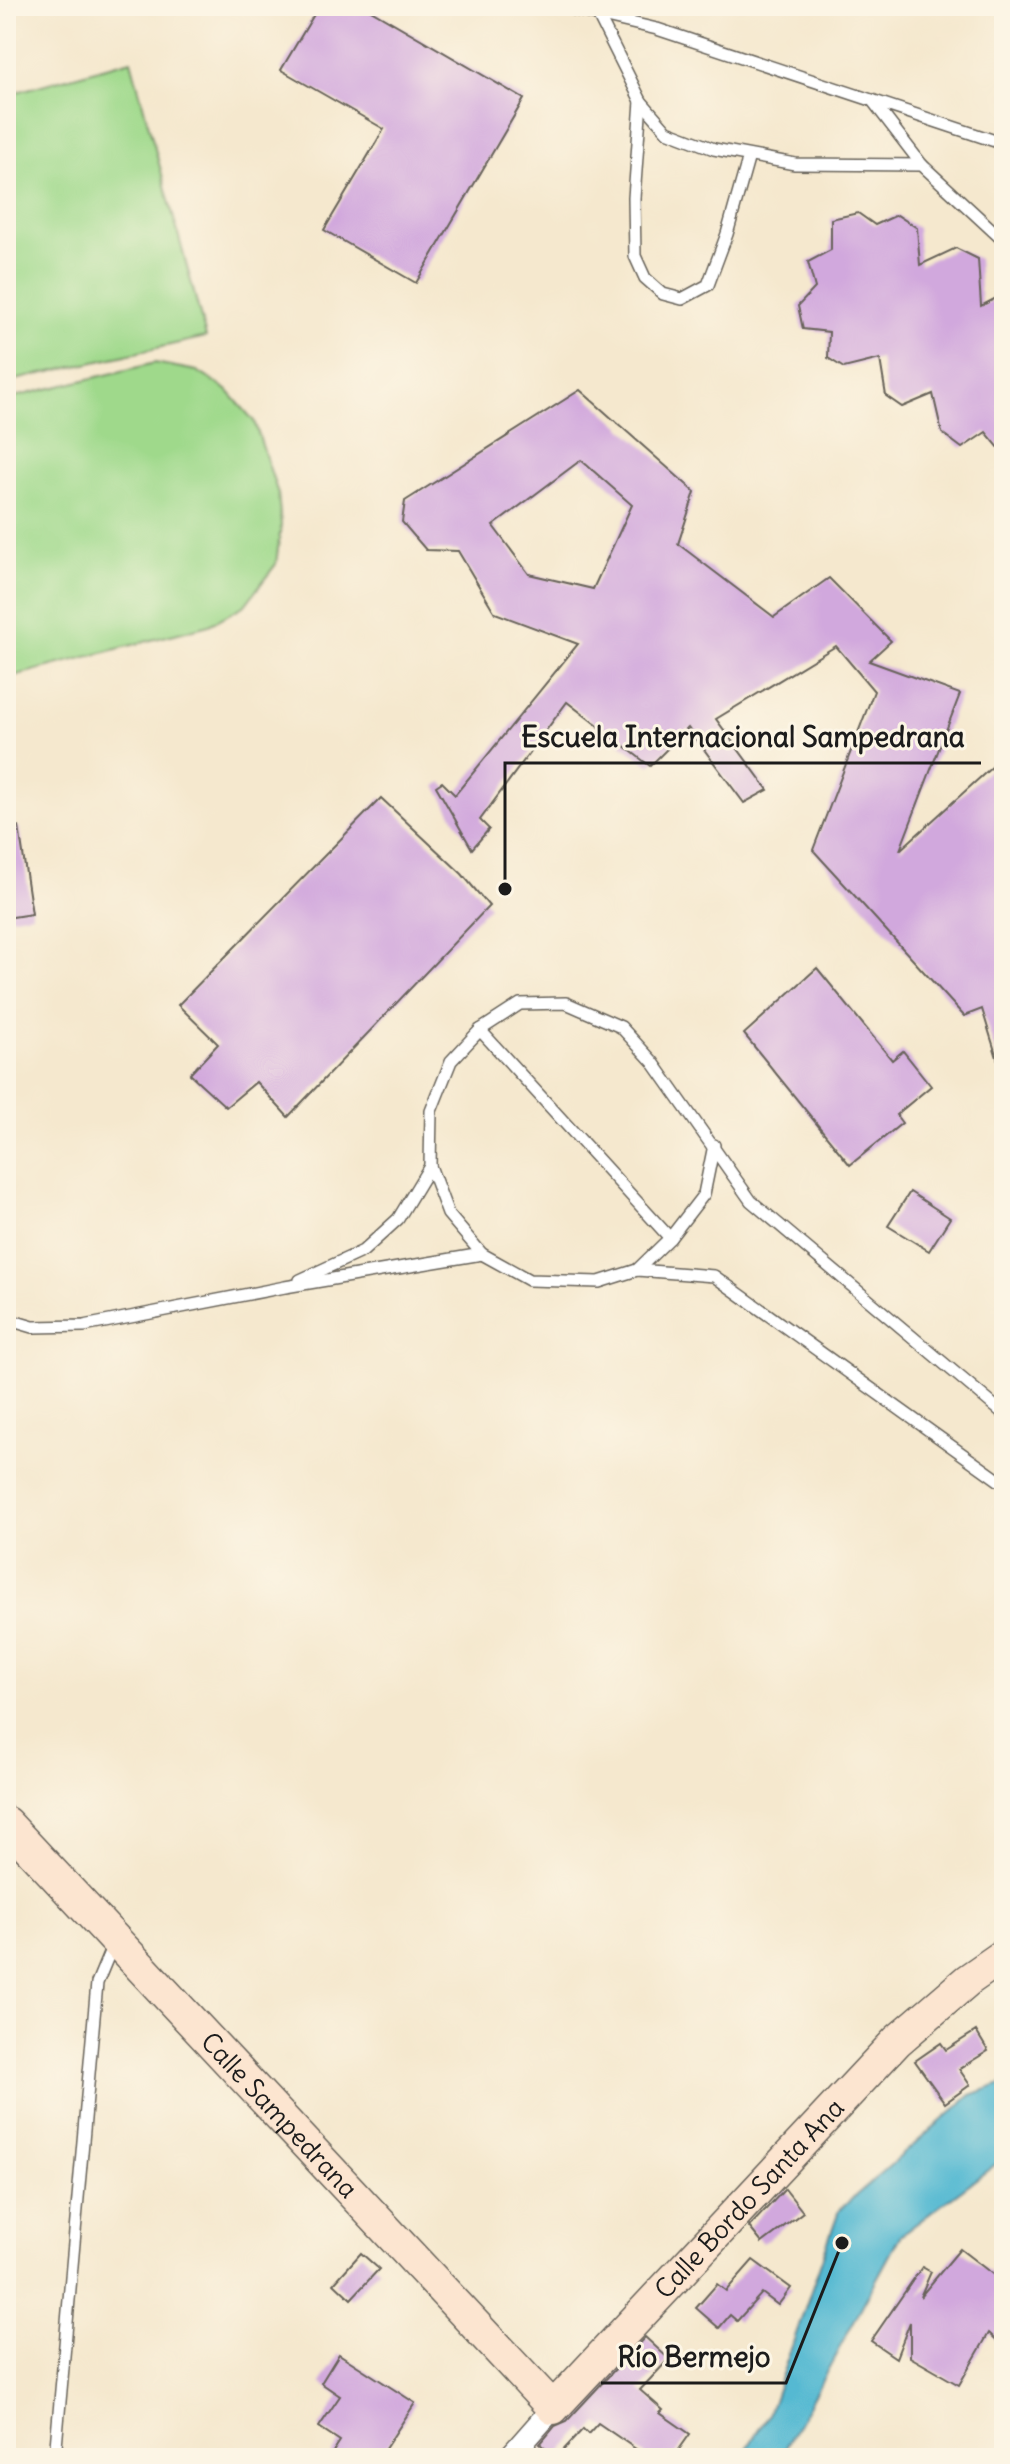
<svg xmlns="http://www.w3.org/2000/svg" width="1010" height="2464" viewBox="0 0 1010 2464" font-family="Delius,sans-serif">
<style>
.green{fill:#9fd98b;stroke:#5e7a54;stroke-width:2}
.water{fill:#54b9d2;stroke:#386a77;stroke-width:2}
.building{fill:#d1a8dd;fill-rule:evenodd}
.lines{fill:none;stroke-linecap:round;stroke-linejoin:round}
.lane-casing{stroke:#68635a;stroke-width:14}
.street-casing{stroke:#68635a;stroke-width:25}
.secondary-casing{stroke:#68635a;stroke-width:35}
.lane{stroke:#fff;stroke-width:11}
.street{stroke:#fff;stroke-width:22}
.secondary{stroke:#fce5d0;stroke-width:32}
.labels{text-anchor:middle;stroke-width:6;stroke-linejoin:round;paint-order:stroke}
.street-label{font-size:26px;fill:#1c1c1c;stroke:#fcf5e5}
.leader{fill:none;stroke:#1c1c1c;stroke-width:3}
.callout-dot{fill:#1c1c1c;stroke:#fcf5e5;stroke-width:3}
.callout-label{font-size:28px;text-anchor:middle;font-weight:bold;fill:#1c1c1c;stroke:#fcf5e5;stroke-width:6;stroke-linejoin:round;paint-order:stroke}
</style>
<rect width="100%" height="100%" fill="#fcf5e5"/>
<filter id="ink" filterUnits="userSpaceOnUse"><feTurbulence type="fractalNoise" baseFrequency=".0125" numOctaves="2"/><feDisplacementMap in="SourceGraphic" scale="16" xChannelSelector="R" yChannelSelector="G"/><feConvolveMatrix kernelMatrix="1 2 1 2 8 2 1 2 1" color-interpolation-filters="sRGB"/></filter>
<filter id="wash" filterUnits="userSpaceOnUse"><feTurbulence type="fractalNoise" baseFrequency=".006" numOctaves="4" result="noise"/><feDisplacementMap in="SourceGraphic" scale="32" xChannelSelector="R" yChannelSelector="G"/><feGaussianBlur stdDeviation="1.8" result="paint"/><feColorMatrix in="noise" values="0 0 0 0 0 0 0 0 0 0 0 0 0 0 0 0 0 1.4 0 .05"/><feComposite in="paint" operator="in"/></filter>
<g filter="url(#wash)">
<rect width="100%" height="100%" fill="#f5e8ce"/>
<g class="green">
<polygon points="131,60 206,337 6,382 6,95"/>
<polygon points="155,363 197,371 227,390 254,421 278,494 281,525 276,564 245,605 209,625 6,678 6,399"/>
</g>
<polygon class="water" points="1004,2083 1004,2158 900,2236 780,2458 741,2458 768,2415 839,2210 971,2095"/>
<g id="blocks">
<g class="building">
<polygon points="319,6 364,6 524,99 416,283 324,230 384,129 281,70"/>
<polygon points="858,213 875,225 897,215 917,228 920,265 956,248 978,259 981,306 1004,294 1004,454 986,432 962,448 942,433 933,394 902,407 886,396 880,359 844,368 828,358 829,332 803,329 798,306 815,288 808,262 831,250 831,219"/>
<path d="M580,390l115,102 -17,52 96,73 55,-39 62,63 -22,20 91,33 -60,156 104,-94v307l-5,1 -17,-55 -18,7 -151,-166 61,-159 -38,-45 -120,73 52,71 -24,13 -56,-75 -38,38 -83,-64 -87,118 9,9 -17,20 -36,-63 6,-4 13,13 123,-151 -83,-31 -37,-62 -32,-1 -24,-28 3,-21zM581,460l51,45 -39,84 -64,-15 -36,-48z"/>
<polygon points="381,798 462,874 489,906 288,1117 256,1082 226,1107 190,1074 218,1044 178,1005"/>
<polygon points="19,827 32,914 6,918 6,828"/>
<polygon points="817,968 892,1060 903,1051 931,1086 896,1115 902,1123 850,1165 744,1034"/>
<polygon points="910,1192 950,1218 929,1251 888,1226"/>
<polygon points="976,2031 988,2051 959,2069 970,2085 945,2103 915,2061 941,2043 946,2050"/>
<polygon points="785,2189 803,2212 762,2243 749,2227"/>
<polygon points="960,2249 1004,2283 1004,2347 989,2333 959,2385 910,2357 910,2322 896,2358 871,2341 922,2267 931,2272 920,2297"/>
<polygon points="361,2253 379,2269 351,2299 334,2283"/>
<polygon points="753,2260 791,2288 778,2305 762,2293 737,2321 730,2315 719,2328 696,2308 717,2284 726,2291"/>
<polygon points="645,2337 669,2359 640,2390 663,2410 660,2413 690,2434 673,2458 649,2458 598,2423 588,2434 583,2429 556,2458 540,2444 555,2426 567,2421"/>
<polygon points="339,2354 415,2403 379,2458 329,2458 340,2441 319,2427 340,2396 321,2383"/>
</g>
</g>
</g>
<g filter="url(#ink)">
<use href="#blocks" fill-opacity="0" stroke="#68635a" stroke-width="2"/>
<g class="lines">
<g class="lane-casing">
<g id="lane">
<polyline points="559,6 657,29 1004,144"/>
<polyline points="598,15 641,101 667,131 714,149 795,164 922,165 1004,241"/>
<polyline points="872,100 922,165"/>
<polyline points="641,101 634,198 635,256 645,278 663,294 682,299 708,285 727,234 749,156"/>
<polyline points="480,1030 670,1238"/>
<polyline points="637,1270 670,1238 704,1194 714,1145"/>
<polyline points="300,1280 363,1251 398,1219 430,1166"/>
<polyline points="6,1319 33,1327 84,1326 285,1287 482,1254"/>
<polyline points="1004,1414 751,1201 653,1062 621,1027 566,1003 520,1004 480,1030 451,1061 431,1111 430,1166 448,1214 482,1254 529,1280 599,1282 637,1270 714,1276 1004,1484"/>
<polyline points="55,2458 97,1983 114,1942"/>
</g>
</g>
<g class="street-casing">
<polyline id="street" points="509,2458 553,2408"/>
</g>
<g class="secondary-casing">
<g id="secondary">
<path id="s1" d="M6,1823l547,585 344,-367 71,-61 36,-25"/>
</g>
</g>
<use href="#lane" class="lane"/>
<use href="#street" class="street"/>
<use href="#secondary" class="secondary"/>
</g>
</g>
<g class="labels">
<g class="street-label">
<text dy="9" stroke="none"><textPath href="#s1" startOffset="400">Calle Sampedrana</textPath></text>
<text dy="9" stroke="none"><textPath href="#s1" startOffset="1088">Calle Bordo Santa Ana</textPath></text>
</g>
</g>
<path class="leader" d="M505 889L505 763H981M842 2243L786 2383H601"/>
<g class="callout-dot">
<circle cx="505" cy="889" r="8"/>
<circle cx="842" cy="2243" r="8"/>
</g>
<g class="callout-label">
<text x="743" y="747">Escuela Internacional Sampedrana</text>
<text x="694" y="2367">Río Bermejo</text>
</g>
<rect width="1010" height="2464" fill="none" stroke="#fcf5e5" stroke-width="32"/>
</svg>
